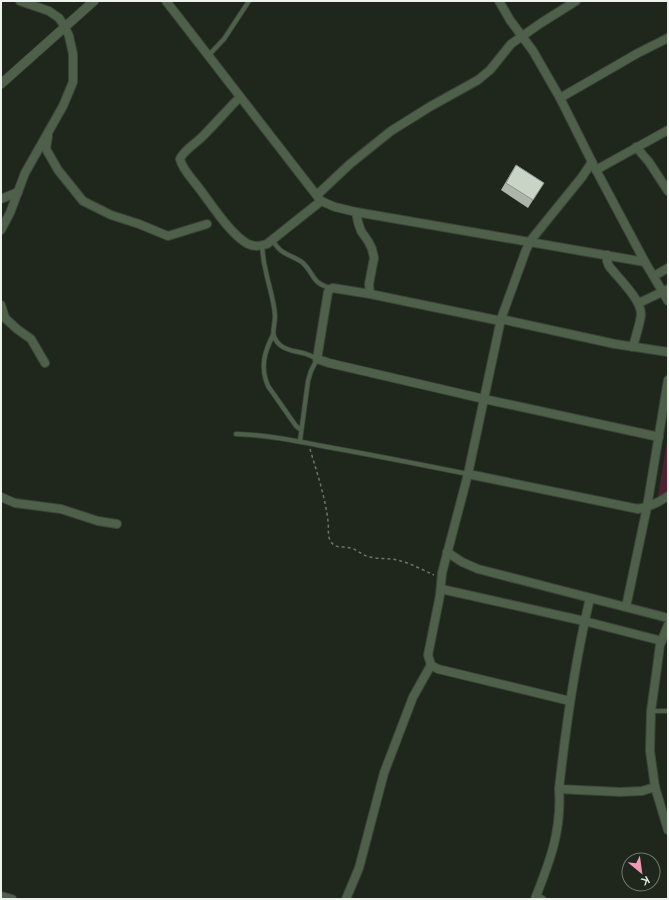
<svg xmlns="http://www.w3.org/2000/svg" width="669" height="900" viewBox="0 0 669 900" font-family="'Nunito Sans',sans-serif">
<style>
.green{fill:#4f2232}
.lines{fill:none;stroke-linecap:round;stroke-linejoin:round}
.service-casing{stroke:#3c443a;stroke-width:5.5}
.minor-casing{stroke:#3c443a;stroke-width:10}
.tertiary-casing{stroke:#3c443a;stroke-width:10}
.path{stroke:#6d746c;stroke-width:1.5;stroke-dasharray:3 3;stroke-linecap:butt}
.service{stroke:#4e604a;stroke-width:4}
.minor{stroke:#4e604a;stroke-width:8}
.tertiary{stroke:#4e604a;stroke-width:9}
.wall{fill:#adb5aa}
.building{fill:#c9d3c6;stroke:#8d948b}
</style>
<rect width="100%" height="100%" fill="#1f271d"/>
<polygon class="green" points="668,435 668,499 665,502 658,496"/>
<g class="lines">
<g class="service-casing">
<g id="service">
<polyline points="208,56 224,39 249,1"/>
<path d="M272,240c3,4 6,9 11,12 6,4 14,6 20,11 12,11 7,19 27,25"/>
<path d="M262,246c1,7 1,14 3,21 3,17 9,32 10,49 0,12 -6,19 5,29 7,6 15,6 23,8 5,1 10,4 14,6l-6,12 -3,10 -8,60"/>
<path d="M273,335c-9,18 -13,32 -5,51l28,40 5,4"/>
<path d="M236,434c33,1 65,8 97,14 45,8 90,17 135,26"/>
<polyline points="651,711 668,711"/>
<polyline points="537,894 544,899"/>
</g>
</g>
<g class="minor-casing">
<g id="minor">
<polyline points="166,1 321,201 335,207 356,212 645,262"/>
<polyline points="499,1 510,20 533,51 560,98 596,170 645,262 668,301"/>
<path d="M240,97c-13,13 -25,27 -38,40 -6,6 -19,14 -22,22 2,10 13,21 19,29 12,16 32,47 49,56 7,3 12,2 19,0l54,-43"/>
<polyline points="560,98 638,53 668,38"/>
<polyline points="48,136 46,149 58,170 83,201 111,215 139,224 168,236 207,224"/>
<polyline points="636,147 649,162 668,191"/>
<polyline points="596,170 668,130"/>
<polyline points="317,195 350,164 391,131 431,106 478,80 490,70 511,44 541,23 576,1"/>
<polyline points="1,199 18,192"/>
<polyline points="356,212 358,222 361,231 368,241 372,249 374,258 369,284 370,294 501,321"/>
<polyline points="1,230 10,213 25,173 63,106 73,82 73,54 69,36 65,27 59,18 49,11 20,1"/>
<path d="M607,255v6l2,5c9,12 32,33 32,48 0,7 -6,24 -8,33"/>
<polyline points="654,276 668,268"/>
<polyline points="370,294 333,288 330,289 328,292 317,359 329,363 484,399 659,437"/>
<polyline points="639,303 668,289"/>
<polyline points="1,305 5,318 17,329 31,339 45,363"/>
<polyline points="501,319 615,344 668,352"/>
<path d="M468,474l170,35c11,-2 20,-6 30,-13"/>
<polyline points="1,497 15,503 61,509 98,521 117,524"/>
<polyline points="447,552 462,562 478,569 668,618"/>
<polyline points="441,589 584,621 662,641"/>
<path d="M590,598c-15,63 -24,127 -31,191l61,3 22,-1 13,-4"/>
<polyline points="626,607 647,507 668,380"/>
<polyline points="668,625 660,645 656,675 651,711 650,751 655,787 668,830"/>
<polyline points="570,701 438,669 431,665 428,655 440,595 442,573 468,474 501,319 526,250 531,240 582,177 592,162"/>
<polyline points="1,896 12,899"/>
<polyline points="346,899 359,868 384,773 413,697 431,665"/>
<path d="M535,899c15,-38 27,-69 24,-110"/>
</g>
</g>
<g class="tertiary-casing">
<polyline id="tertiary" points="1,84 94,1"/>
</g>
<path class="path" d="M310,449c7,24 15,47 18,72 1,7 -1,15 3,21 5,7 12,4 20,6 7,2 12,8 19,9 9,2 18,1 27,3 13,3 26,10 37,15"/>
<use href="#service" class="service"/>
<use href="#minor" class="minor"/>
<use href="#tertiary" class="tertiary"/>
</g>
<polygon class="wall" points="516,165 533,200 528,208 501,190 511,173"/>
<polygon class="building" points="516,165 544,183 533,200 506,183"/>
<rect width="669" height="900" fill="none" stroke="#edf3ec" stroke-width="4"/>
<g transform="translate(641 872) rotate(151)"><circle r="19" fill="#1f271d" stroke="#717970"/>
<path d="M0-3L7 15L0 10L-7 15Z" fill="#f09ab5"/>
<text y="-6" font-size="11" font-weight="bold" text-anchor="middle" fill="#edf3ec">K</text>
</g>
</svg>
